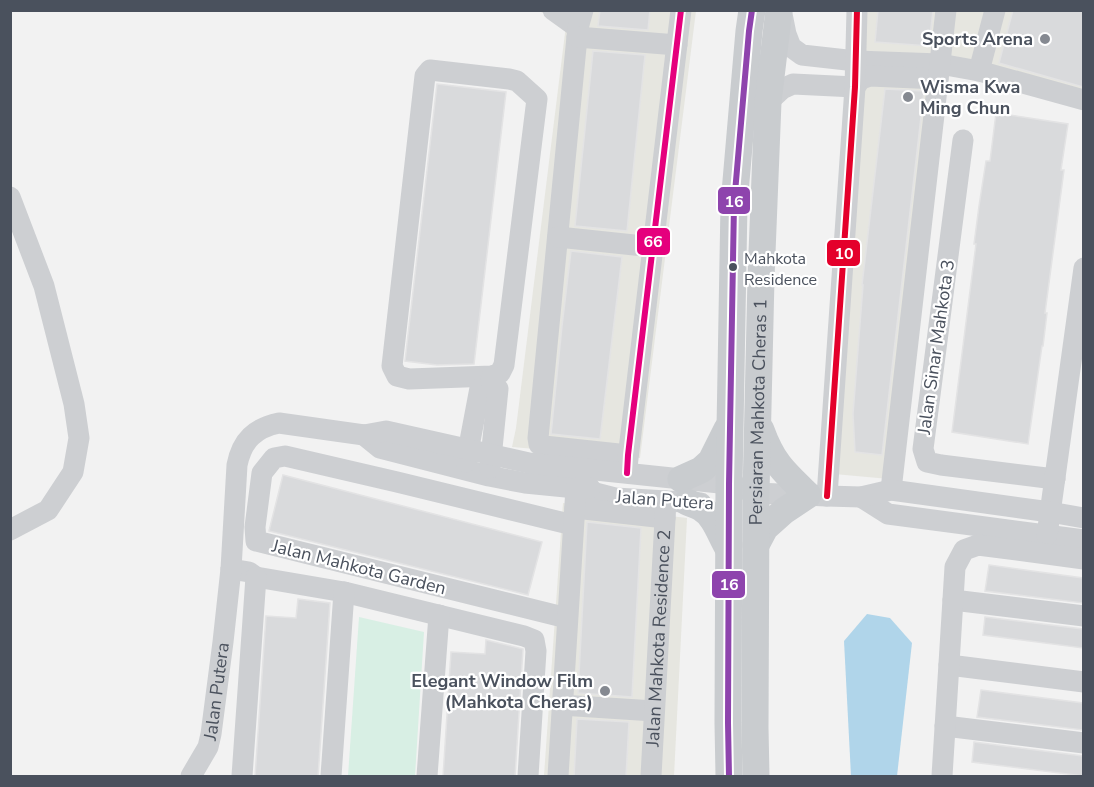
<svg xmlns="http://www.w3.org/2000/svg" width="1094" height="787" viewBox="0 0 1094 787" font-family="'Nunito Sans',sans-serif">
<style>
.commercial{fill:#e6e6e0}
.green{fill:#d8efe4}
.water{fill:#b0d5ea}
.building{fill:#d9dadc;stroke:#e3e3e4;stroke-width:1.5}
.lines{fill:none;stroke-linecap:round;stroke-linejoin:round}
.minor{stroke:#cdcfd2;stroke-width:21}
.major{stroke:#c9cccf;stroke-width:27}
.bus-1-casing{stroke:#fff;stroke-width:10}
.bus-2-casing{stroke:#fff;stroke-width:10}
.bus-3-casing{stroke:#fff;stroke-width:10}
.bus-1{stroke:#e5007d;stroke-width:6}
.bus-2{stroke:#e4002b;stroke-width:6}
.bus-3{stroke:#8e44ad;stroke-width:6}
.poi-dot{fill:#858991;stroke:#fff;stroke-width:2}
.bus-dot{fill:#4a515d;stroke:#fff;stroke-width:2}
.labels{text-anchor:middle;stroke-width:4.5;stroke-linejoin:round;paint-order:stroke}
.bus-label{font-size:16px;fill:#4a515d;stroke:#fff;text-anchor:start}
.poi-label{font-size:18px;font-weight:bold;fill:#4a515d;stroke:#fff;text-anchor:end}
.street-label{font-size:18px;fill:#4a515d;stroke:#fff}
.line-badge{stroke:#fff;stroke-width:2}
.badge-label{font-size:16px;text-anchor:middle;font-weight:bold;fill:#fff}
</style>
<rect width="100%" height="100%" fill="#f2f2f2"/>
<g class="commercial">
<polygon points="539,11 696,11 640,458 512,447 516,428 566,25"/>
<polygon points="863,11 1083,11 1083,96 936,58 889,479 834,474"/>
<polygon points="563,503 687,518 674,776 544,776"/>
</g>
<polygon class="green" points="359,617 424,632 415,776 348,776"/>
<polygon class="water" points="867,614 890,618 912,643 897,776 851,776 844,641"/>
<g class="building">
<polygon points="600,10 650,10 648,30 598,26"/>
<polygon points="878,10 933,10 929,46 875,42"/>
<polygon points="1013,10 1083,10 1083,87 999,63"/>
<polygon points="593,51 645,55 627,231 575,226"/>
<polygon points="437,84 506,92 474,364 437,365 405,361"/>
<polygon points="885,89 924,91 882,455 855,452 853,414 863,285 862,285"/>
<polygon points="996,113 1068,124 1061,170 1064,170 1045,313 1047,313 1043,346 1042,346 1028,444 952,432 976,244 974,244 979,206 986,161 990,161"/>
<polygon points="571,251 622,257 600,439 551,434 562,326"/>
<polygon points="283,475 542,542 528,595 269,531"/>
<polygon points="587,522 641,528 632,697 578,693"/>
<polygon points="989,565 1083,578 1083,603 985,591"/>
<polygon points="298,599 330,603 318,777 255,777 266,616 296,618"/>
<polygon points="985,617 1083,629 1083,648 983,635"/>
<polygon points="486,640 523,649 515,777 443,777 451,652 485,654"/>
<polygon points="981,690 1083,703 1083,730 977,717"/>
<polygon points="577,719 629,722 626,777 574,777"/>
<polygon points="974,742 1083,756 1083,776 972,762"/>
</g>
<g class="lines">
<g class="minor">
<polyline points="553,10 578,28"/>
<polyline points="583,10 578,28 577,37 538,438 539,444 544,446 628,455"/>
<polyline points="782,14 786,34 791,47 802,55 856,61 940,64 979,71 1084,100"/>
<polyline points="577,37 677,45"/>
<polygon points="430,70 509,79 517,81 537,99 504,365 500,373 492,376 409,379 397,376 392,366 425,76"/>
<polyline points="979,71 995,10"/>
<polyline points="768,102 782,89 793,84 855,87 861,79 870,76 938,79"/>
<polyline points="963,140 923,449 927,462 941,465 1055,479"/>
<polyline points="10,197 44,286 74,404 79,438 73,472 48,510 10,530"/>
<polyline points="558,237 653,247"/>
<polyline points="364,435 380,448 489,476 525,483 576,488 615,498 701,503"/>
<polyline points="466,462 480,388 491,381"/>
<polyline points="627,467 681,10"/>
<polyline points="490,468 498,389 491,381 492,376"/>
<polyline points="891,490 946,10"/>
<polyline points="827,496 855,87 857,10"/>
<polyline points="861,497 888,514 1084,540"/>
<polyline points="575,508 665,518"/>
<polyline points="1047,535 1084,268"/>
<polyline points="231,569 249,572 256,577 344,592 524,636 534,640 536,651 528,776"/>
<polyline points="953,600 1084,616"/>
<polyline points="567,618 256,541 255,527 262,473 274,458 285,456 397,482 573,525"/>
<polyline points="949,665 1084,682"/>
<polyline points="561,705 654,711"/>
<polyline points="945,726 1084,743"/>
<path id="s1" d="M191,776l17,-29 3,-13 12,-92 8,-73 6,-104c5,-25 18,-37 42,-42l85,12 22,-4 143,32 200,21 27,9 71,3 34,1 30,-7 159,22 34,6"/>
<polyline points="242,776 256,577"/>
<polyline points="331,776 344,592"/>
<polyline points="427,776 439,615"/>
<polyline points="558,776 576,488 590,488"/>
<path id="s2" d="M651,776l15,-275"/>
<polyline points="942,776 955,567 964,550 978,545 1084,559"/>
</g>
<g class="major">
<polyline points="681,479 701,470 711,461 727,429"/>
<path d="M687,502c4,2 9,3 14,6 14,8 19,27 27,40"/>
<path d="M756,545l9,-17 19,-17 24,-16c-24,-23 -35,-32 -47,-65"/>
<polyline points="729,776 728,723 729,484 734,204 749,31 752,10"/>
<path id="s3" d="M756,776l-1,-48 1,-235 5,-215 7,-176 11,-92"/>
</g>
<g class="bus-1-casing">
<polyline id="bus-1" points="627,473 628,455 681,10"/>
</g>
<g class="bus-2-casing">
<polyline id="bus-2" points="827,496 855,87 857,10"/>
</g>
<g class="bus-3-casing">
<polyline id="bus-3" points="729,776 728,723 729,484 734,204 749,31 752,10"/>
</g>
<use href="#bus-1" class="bus-1"/>
<use href="#bus-2" class="bus-2"/>
<use href="#bus-3" class="bus-3"/>
</g>
<g class="poi-dot">
<circle cx="1045" cy="39" r="6"/>
<circle cx="908" cy="97" r="6"/>
<circle cx="605" cy="691" r="6"/>
</g>
<circle class="bus-dot" cx="733" cy="267" r="5"/>
<g class="labels">
<g class="bus-label">
<text x="744" y="264">Mahkota<tspan x="744" dy="21">Residence</tspan></text>
</g>
<g class="poi-label">
<text x="1033" y="45">Sports Arena</text>
<text x="920" y="93" text-anchor="start">Wisma Kwa<tspan x="920" dy="21">Ming Chun</tspan></text>
<text x="593" y="687">Elegant Window Film<tspan x="593" dy="21">(Mahkota Cheras)</tspan></text>
</g>
<g class="street-label">
<text transform="translate(936 347) rotate(-82)" y="6">Jalan Sinar Mahkota 3</text>
<text dy="6" stroke="none"><textPath href="#s3" startOffset="364">Persiaran Mahkota Cheras 1</textPath></text>
<text transform="translate(665 500) rotate(4)" y="6">Jalan Putera</text>
<text transform="translate(359 567) rotate(14)" y="6">Jalan Mahkota Garden</text>
<text dy="6" stroke="none"><textPath href="#s2" startOffset="138">Jalan Mahkota Residence 2</textPath></text>
<text dy="6" stroke="none"><textPath href="#s1" startOffset="90">Jalan Putera</textPath></text>
</g>
</g>
<g class="line-badge">
<rect x="717" y="186" width="34" height="29" rx="6" fill="#8e44ad"/>
<rect x="636" y="227" width="35" height="29" rx="6" fill="#e5007d"/>
<rect x="826" y="239" width="35" height="28" rx="6" fill="#e4002b"/>
<rect x="711" y="570" width="35" height="29" rx="6" fill="#8e44ad"/>
</g>
<g class="badge-label">
<text x="734" y="207">16</text>
<text x="653" y="247">66</text>
<text x="844" y="259">10</text>
<text x="729" y="590">16</text>
</g>
<rect width="1094" height="787" fill="none" stroke="#4a515d" stroke-width="24"/>
</svg>
